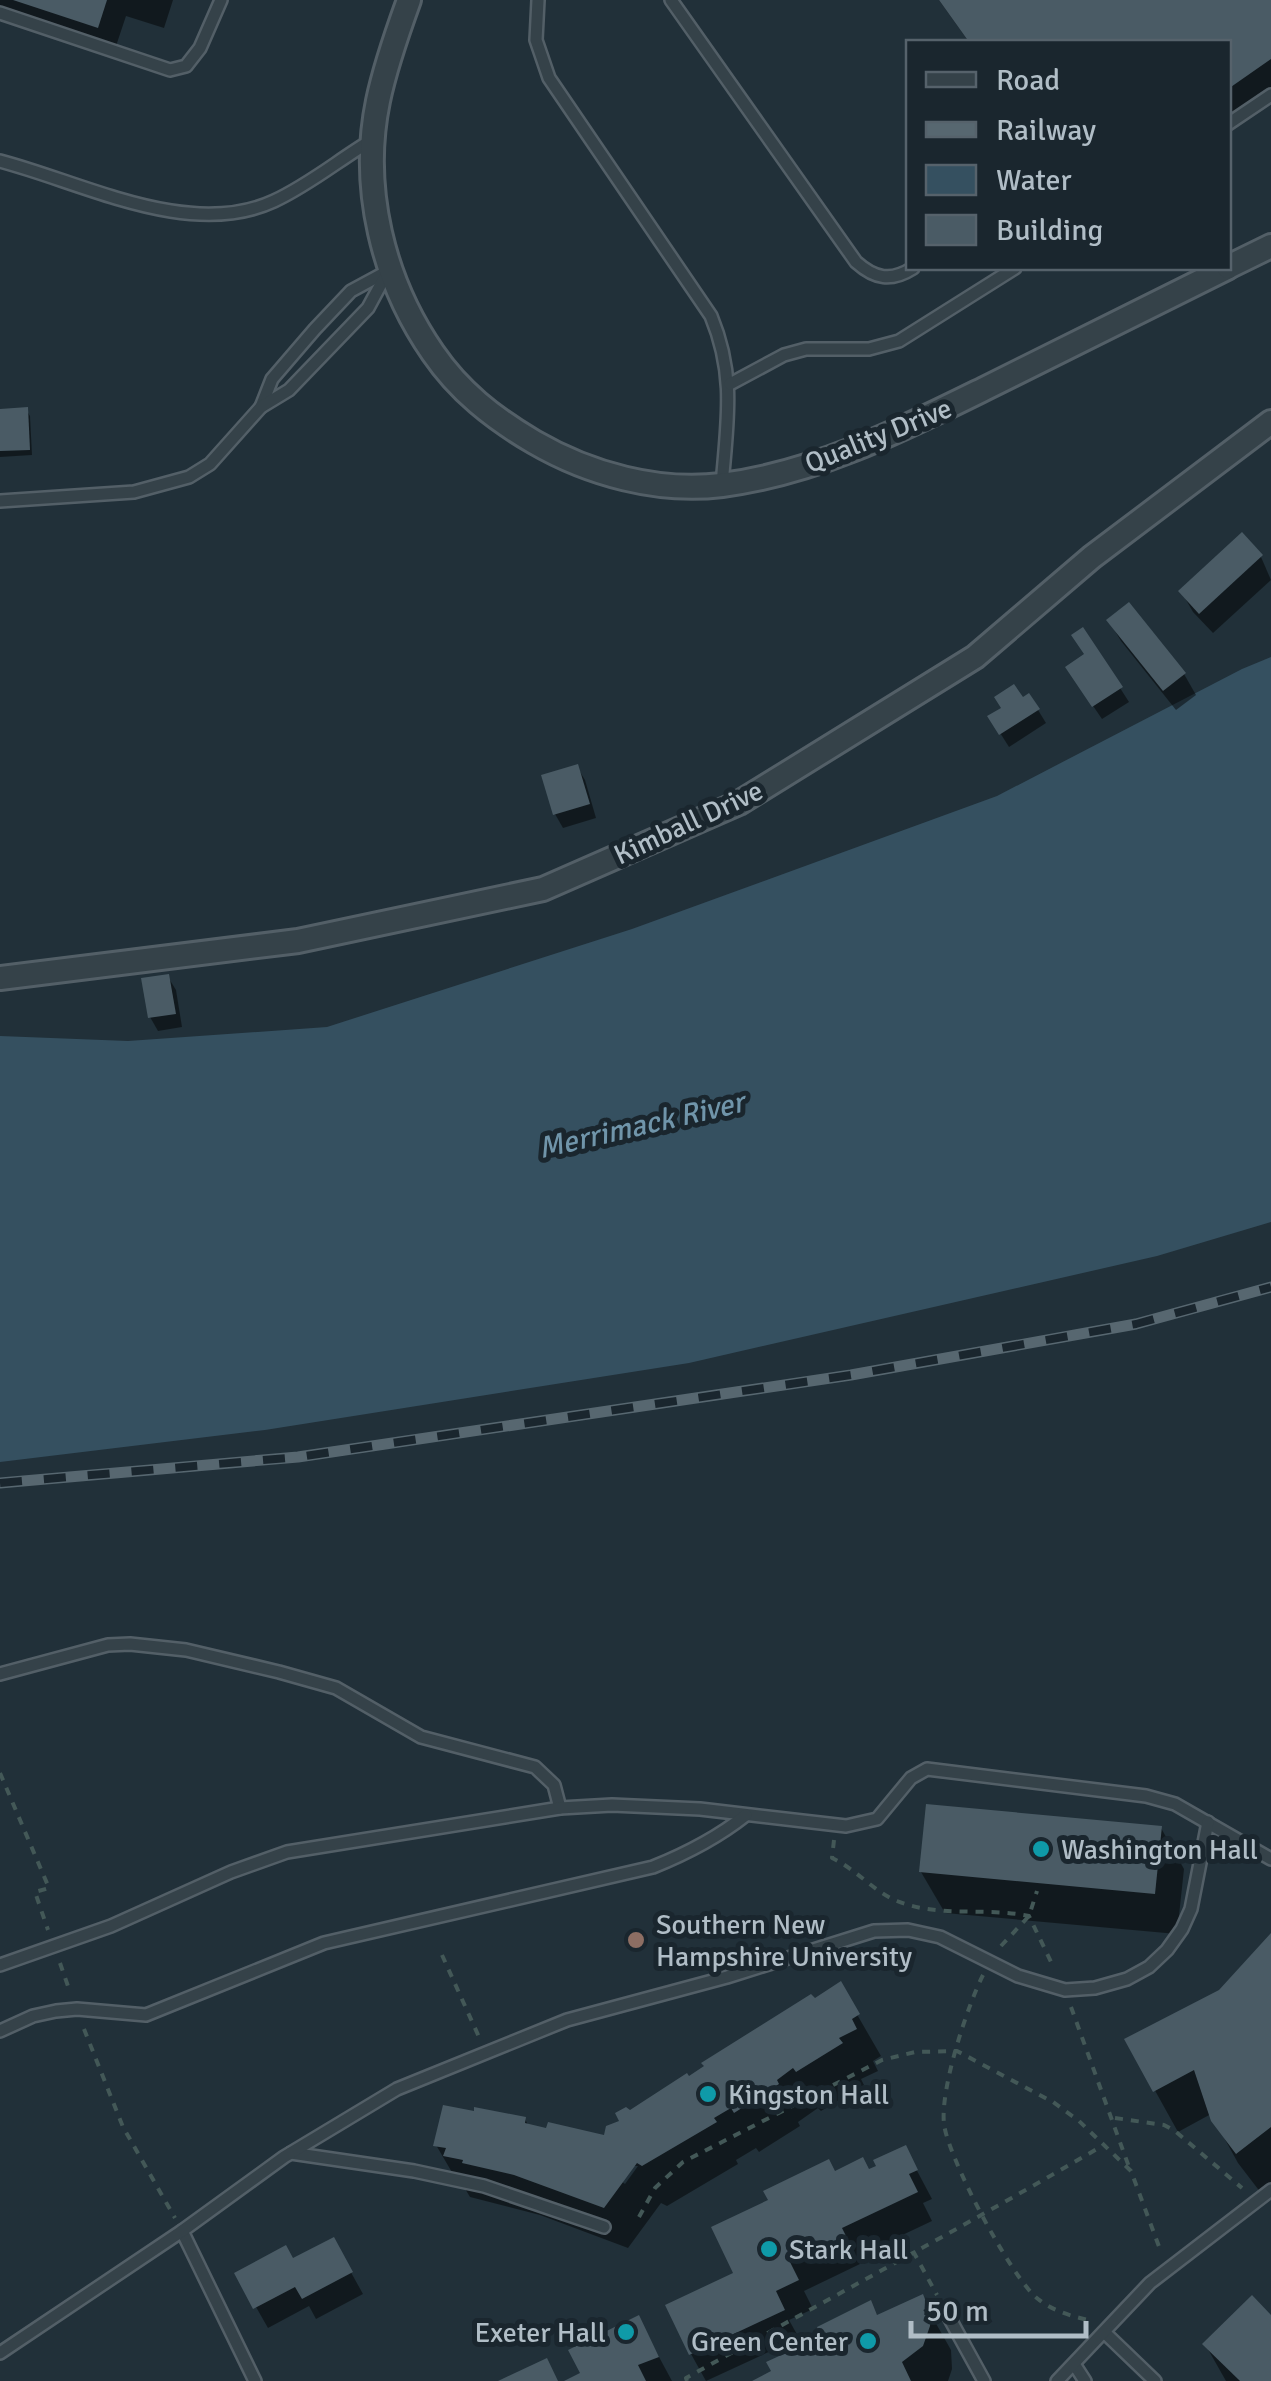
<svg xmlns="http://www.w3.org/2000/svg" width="1271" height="2381" viewBox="0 0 1271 2381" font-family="Signika,sans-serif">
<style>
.water{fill:#355060}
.shadow{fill:#0007;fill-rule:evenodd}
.building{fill:#4a5b65}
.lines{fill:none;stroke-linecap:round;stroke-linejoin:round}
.service-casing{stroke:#535f67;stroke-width:16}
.minor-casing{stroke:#535f67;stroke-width:28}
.path{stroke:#435857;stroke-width:4;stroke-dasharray:8 8;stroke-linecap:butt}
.service{stroke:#354249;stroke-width:11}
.minor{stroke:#354249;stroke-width:22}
.rail-casing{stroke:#576770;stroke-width:11}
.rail{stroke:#1a262e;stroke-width:8;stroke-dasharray:22;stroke-linecap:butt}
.culture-dot{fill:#0f9aa8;stroke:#1a262e;stroke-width:4}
.education-dot{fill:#8d6e63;stroke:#1a262e;stroke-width:4}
.labels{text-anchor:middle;stroke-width:10;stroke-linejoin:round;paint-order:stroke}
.street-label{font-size:28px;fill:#b0bdc6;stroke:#1a262e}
.poi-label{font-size:28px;fill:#b0bdc6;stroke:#1a262e;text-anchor:start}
.water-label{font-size:30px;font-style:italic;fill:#7095aa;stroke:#1a262e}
</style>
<rect width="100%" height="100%" fill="#213039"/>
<polygon class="water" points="1271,657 1271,1222 1157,1256 689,1363 265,1430 0,1462 0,1036 128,1041 327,1027 632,929 997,796 1242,669"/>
<g class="shadow">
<polygon points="0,0 173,0 164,28 126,16 113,55 0,18"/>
<polygon points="939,0 1271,0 1271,88 1228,118 1228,42 969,42"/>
<polygon points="26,410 30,416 32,455 0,457 0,411"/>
<polygon points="1261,557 1271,580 1213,633 1193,612 1181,591"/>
<polygon points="1109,621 1184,674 1196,695 1176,710 1121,641"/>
<polygon points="1083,630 1129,702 1102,719 1076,681 1086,656"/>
<polygon points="1022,701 1038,710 1046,723 1009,747 990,717"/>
<polygon points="577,767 585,780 596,818 563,828 555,814"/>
<polygon points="168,977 176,990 182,1027 158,1031 150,1017"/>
<polygon points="1161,1828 1184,1869 1177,1934 945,1913 921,1872"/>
<polygon points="1271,1937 1271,2186 1261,2193 1238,2163 1211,2114 1178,2132 1127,2040 1220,1992"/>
<path d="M840,1985l41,71 -8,5 5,10 -17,8 3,6 -43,26 -3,-3 -20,14 2,4 -41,26 -3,-4 -20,12 2,4 -71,42 -6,-3 -33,45 -88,-33 -70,-18 -6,-10 -4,-1 -24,-41 89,-26 4,8 77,11 24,-25zM632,2166h6l-13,18 -4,-3z"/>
<polygon points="905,2148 932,2199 923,2203 932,2221 856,2257 860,2264 804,2291 813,2309 789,2320 799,2338 706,2381 691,2354 736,2274 834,2174 869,2172"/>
<polygon points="333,2240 363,2294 316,2319 309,2306 268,2328 237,2274 293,2261"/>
<polygon points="921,2297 951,2350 952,2369 948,2381 757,2381 870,2304 878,2317"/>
<polygon points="638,2318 672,2381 570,2381 584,2375"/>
<polygon points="1271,2318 1271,2381 1226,2381 1205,2344"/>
</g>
<g class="building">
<polygon points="13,0 107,0 98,28"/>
<polygon points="939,0 1271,0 1271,59 1228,89 1228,42 969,42"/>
<polygon points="28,407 30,450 0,451 0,409"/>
<polygon points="1242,532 1263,555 1199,614 1178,591"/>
<polygon points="1129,602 1186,673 1163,691 1106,620"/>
<polygon points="1083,627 1123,687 1092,707 1065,667 1084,654 1071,635"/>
<polygon points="1014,684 1023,697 1029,693 1040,709 999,735 987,716 1001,708 994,697"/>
<polygon points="578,764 590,804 553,815 541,775"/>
<polygon points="169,974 176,1014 148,1018 141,978"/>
<polygon points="926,1804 1162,1826 1155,1894 919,1872"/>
<polygon points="1271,1933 1271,2127 1236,2154 1211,2121 1194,2070 1153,2092 1124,2039 1219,1990"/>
<polygon points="841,1981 860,2014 852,2019 857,2029 839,2038 843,2043 796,2072 793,2068 777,2080 779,2084 734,2113 731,2108 714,2118 717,2122 642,2166 637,2163 604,2208 514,2175 462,2163 463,2160 443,2156 446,2148 433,2146 443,2105 474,2111 474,2107 526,2117 525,2123 546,2128 548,2122 604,2135 606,2126 619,2121 615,2113 626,2107 630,2110 687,2073 689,2076 704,2066 701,2063 811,1994 815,1998"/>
<polygon points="906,2145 918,2170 909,2174 918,2192 842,2228 846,2236 790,2262 799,2280 776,2291 785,2310 689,2355 665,2305 733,2273 711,2227 768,2200 763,2191 829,2159 835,2171 863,2157 869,2169 876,2166 873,2160"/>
<polygon points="334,2237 353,2272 302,2299 295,2287 253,2309 234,2273 286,2245 293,2258"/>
<polygon points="923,2294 931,2315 930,2326 923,2346 902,2362 911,2381 752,2381 771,2371 766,2362 821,2337 817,2327 871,2300 877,2315"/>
<polygon points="1252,2295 1271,2315 1271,2381 1240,2381 1202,2344"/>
<polygon points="639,2315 659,2357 638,2365 646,2381 564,2381 580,2373 568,2350"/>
<polygon points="547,2358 558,2381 498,2381"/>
</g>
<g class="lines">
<g class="service-casing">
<g id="service">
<path d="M538,0l-2,40 13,38 162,238c25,60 16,106 11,169"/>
<path d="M671,0l185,262c19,17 35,20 57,6"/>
<polyline points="0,13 170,70 186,66 200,48 221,0"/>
<polyline points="1228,124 1271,95"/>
<path d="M0,161c84,22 190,79 274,40 35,-16 66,-42 98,-61"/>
<polyline points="730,384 784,355 806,349 869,349 899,341 1015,268"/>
<polyline points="261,407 272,379 315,329 351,291 388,271"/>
<polyline points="0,501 134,492 189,477 210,464 261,407 289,390 368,308 388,271"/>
<polyline points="0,1674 108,1645 130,1644 186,1650 279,1672 336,1688 421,1737 535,1767 554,1785 560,1808"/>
<polyline points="0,1965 111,1926 231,1872 287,1852 560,1808 612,1805 700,1809 846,1826 877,1819 911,1778 927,1769 1146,1796 1175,1804 1271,1859"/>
<path d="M0,2031l33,-15 23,-5 21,-2 69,6 178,-72 329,-76c35,-14 64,-29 93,-52"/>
<polyline points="291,2153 414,2171 484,2186 604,2227"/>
<polyline points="182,2231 255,2381"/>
<polyline points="945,2310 984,2381"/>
<polyline points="1104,2332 1155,2381"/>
<polyline points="0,2353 182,2231 284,2157 397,2089 567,2020 727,1977 874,1931 908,1930 940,1937 1018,1976 1065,1990 1095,1988 1127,1979 1149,1967 1167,1950 1182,1929 1191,1909 1208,1822"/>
<polyline points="1074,2364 1085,2381"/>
<polyline points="1057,2381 1150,2283 1271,2190"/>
</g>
</g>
<g class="minor-casing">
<g id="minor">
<path d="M409,0c-12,33 -24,67 -31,101 -18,87 5,180 55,252 26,38 60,65 101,89 55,32 124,51 188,43 94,-12 179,-55 262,-96 81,-40 162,-81 243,-121"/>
<polyline points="1228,267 1271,246"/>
<polyline points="0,978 298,941 543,889 739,803 975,657 1092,557 1271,422"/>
</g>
</g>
<g class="path">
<polyline points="0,1773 49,1888 35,1892 48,1930"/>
<path d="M834,1840l-2,18c24,11 41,33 65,43 42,17 88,6 132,15l24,50"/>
<polyline points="1001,1946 1029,1916 1037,1891"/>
<polyline points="442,1955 479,2037"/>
<polyline points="60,1963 70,1992"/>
<path d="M983,1975c-16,32 -43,114 -39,149 4,34 68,155 94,175 15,12 33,17 50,21"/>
<polyline points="1071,2007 1129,2167"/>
<polyline points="84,2029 123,2127 175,2218"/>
<polyline points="1115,2118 1164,2125 1175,2131 1242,2188"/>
<polyline points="639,2217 655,2188 683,2162 882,2060 915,2052 957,2051 1053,2102 1079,2121 1131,2171 1161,2252"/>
<polyline points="913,2251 937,2295"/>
<path d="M687,2381l-1,-3c139,-77 279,-152 416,-232"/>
</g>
<use href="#service" class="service"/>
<use href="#minor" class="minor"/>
<g class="rail-casing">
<polyline id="rail" points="0,1483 298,1457 851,1375 1136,1324 1271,1287"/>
</g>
<use href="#rail" class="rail"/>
</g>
<g class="culture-dot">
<circle cx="1041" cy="1849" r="10"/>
<circle cx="708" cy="2094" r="10"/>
<circle cx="769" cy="2249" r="10"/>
<circle cx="626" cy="2332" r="10"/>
<circle cx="868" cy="2341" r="10"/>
</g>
<circle class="education-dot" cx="636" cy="1940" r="10"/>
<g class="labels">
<g class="street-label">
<text transform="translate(878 435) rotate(-22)" y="10">Quality Drive</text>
<text transform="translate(688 822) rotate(-25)" y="10">Kimball Drive</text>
</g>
<g class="poi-label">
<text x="1061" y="1859">Washington Hall</text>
<text x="656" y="1934">Southern New<tspan x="656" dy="32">Hampshire University</tspan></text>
<text x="728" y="2104">Kingston Hall</text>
<text x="789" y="2259">Stark Hall</text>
<text x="606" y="2342" text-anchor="end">Exeter Hall</text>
<text x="848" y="2351" text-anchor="end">Green Center</text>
</g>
<g class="water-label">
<text transform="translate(641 1125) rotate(-13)" y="10">Merrimack River</text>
</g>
</g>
<rect x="906" y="40" width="325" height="230" fill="#1a262e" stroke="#56626b" stroke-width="2.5"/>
<rect x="926" y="72" width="50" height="15" fill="#354249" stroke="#56626b" stroke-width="2.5"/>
<text x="996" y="90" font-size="30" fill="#b0bdc6">Road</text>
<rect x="926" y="122" width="50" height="15" fill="#576770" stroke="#56626b" stroke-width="2.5"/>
<text x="996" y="140" font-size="30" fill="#b0bdc6">Railway</text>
<rect x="926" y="165" width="50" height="30" fill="#355060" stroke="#56626b" stroke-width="2.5"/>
<text x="996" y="190" font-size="30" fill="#b0bdc6">Water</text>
<rect x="926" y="215" width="50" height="30" fill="#4a5b65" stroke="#56626b" stroke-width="2.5"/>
<text x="996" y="240" font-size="30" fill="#b0bdc6">Building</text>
<path d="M911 2321v15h175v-15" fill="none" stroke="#b0bdc6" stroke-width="5"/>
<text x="926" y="2321" font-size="30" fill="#b0bdc6" stroke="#1a262e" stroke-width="8" paint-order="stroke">50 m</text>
</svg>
